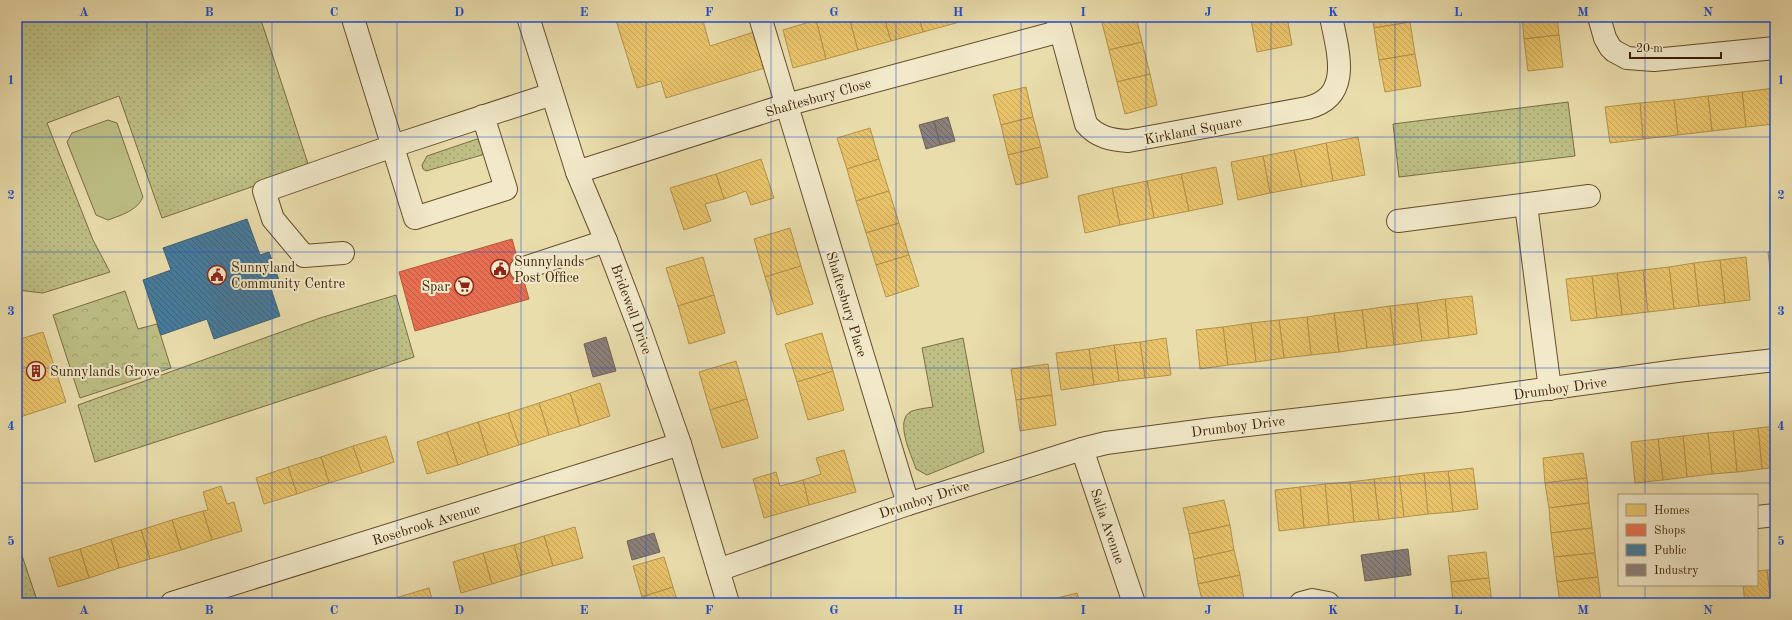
<svg xmlns="http://www.w3.org/2000/svg" width="1792" height="620" viewBox="0 0 1792 620" font-family="'Old Standard TT',serif">
<style>
.grass{fill:url(#grass-dots);stroke:#7b6e43}
.park{fill:url(#park-crowns);stroke:#7b6e43}
.garden{fill:#bdbf84;stroke:#7b6e43}
.homes{fill:url(#homes-back-hatch);stroke:#b4924b}
.shops{fill:url(#shops-back-hatch);stroke:#b35739}
.public{fill:url(#public-back-hatch);stroke:#415f6e}
.industry{fill:url(#industry-back-hatch);stroke:#726357}
.lines{fill:none;stroke-linecap:round;stroke-linejoin:round}
.minor-casing{stroke:#654e2c;stroke-width:24}
.minor{stroke:#f1e9c9;stroke-width:22}
.grid{fill:none;stroke:#1d4ed8;stroke-width:1;stroke-opacity:0.55}
.labels{text-anchor:middle;stroke-width:4;stroke-linejoin:round;paint-order:stroke}
.street-label{font-size:14px;fill:#391e02;stroke:#f1e9c9}
.poi-label{font-size:14px;fill:#391e02;stroke:#f1e9c9;text-anchor:start}
.neatline{fill:none;stroke:#1d4ed8;stroke-width:1.5}
.grid-label{font-size:13px;text-anchor:middle;font-weight:bold;fill:#1d4ed8}
</style>
<defs>
<pattern id="grass-dots" width="8" height="8" patternUnits="userSpaceOnUse"><rect width="8" height="8" fill="#bdbf84"/><path d="M2 2h.1M6 6h.1" fill="none" stroke="#a3a470" stroke-width="1.8" stroke-linecap="round"/></pattern>
<pattern id="park-crowns" width="20" height="18" patternUnits="userSpaceOnUse"><rect width="20" height="18" fill="#bdbf84"/><path d="M2 6a3 3 0 1 1 6 0M12 15a3 3 0 1 1 6 0" fill="none" stroke="#a3a470"/></pattern>
<pattern id="homes-back-hatch" width="6" height="6" patternUnits="userSpaceOnUse"><rect width="6" height="6" fill="#e9c46a"/><path d="M-1 5l2 2M0 0l6 6M5-1l2 2" fill="none" stroke="#c9a85a"/></pattern>
<pattern id="shops-back-hatch" width="6" height="6" patternUnits="userSpaceOnUse"><rect width="6" height="6" fill="#e76f51"/><path d="M-1 5l2 2M0 0l6 6M5-1l2 2" fill="none" stroke="#bc5b41"/></pattern>
<pattern id="public-back-hatch" width="6" height="6" patternUnits="userSpaceOnUse"><rect width="6" height="6" fill="#457b9d"/><path d="M-1 5l2 2M0 0l6 6M5-1l2 2" fill="none" stroke="#3b647e"/></pattern>
<pattern id="industry-back-hatch" width="6" height="6" patternUnits="userSpaceOnUse"><rect width="6" height="6" fill="#8a817c"/><path d="M-1 5l2 2M0 0l6 6M5-1l2 2" fill="none" stroke="#726963"/></pattern>
</defs>
<rect width="100%" height="100%" fill="#eaddac"/>
<filter id="stains"><feTurbulence type="fractalNoise" baseFrequency=".005" numOctaves="4"/><feColorMatrix values="0 0 0 0 .2 0 0 0 0 .09 0 0 0 0 .02 0 0 0 .5 -.17"/></filter>
<radialGradient id="worn" r=".72"><stop offset=".6" stop-color="#630" stop-opacity="0"/><stop offset="1" stop-color="#630" stop-opacity=".3"/></radialGradient>
<g class="grass">
<polygon points="36,17 260,17 309,167 162,218 119,96 47,123 93,240 110,272 43,293 17,290 17,21"/>
<polygon points="1568,102 1575,156 1399,177 1393,124"/>
<polygon points="477,139 483,143 484,152 482,155 426,171 423,169 422,165 427,156"/>
<polygon points="396,295 414,357 95,462 78,405 320,318"/>
<path d="M963,338l21,114 -57,23 -11,-6c-4,-13 -23,-50 -4,-58 6,-2 14,-3 21,-4l-11,-59z"/>
<polygon points="17,541 38,603 17,603"/>
</g>
<polygon class="park" points="125,291 138,329 157,324 171,368 80,398 53,315"/>
<path class="garden" d="M108,120l9,3 26,74c-6,14 -22,18 -35,23l-12,-5 -29,-73 5,-9z"/>
<g class="homes">
<polygon points="615,17 702,17 710,46 757,31 768,67 666,98 661,81 637,88"/>
<polygon points="828,17 849,17 858,50 826,59 816,20"/>
<polygon points="849,17 884,17 891,41 858,50"/>
<polygon points="884,17 919,17 923,32 891,41"/>
<polygon points="919,17 954,17 956,23 923,32"/>
<polygon points="954,17 980,17 956,23"/>
<polygon points="1110,17 1136,17 1142,42 1109,50 1101,19"/>
<polygon points="1267,17 1287,17 1292,45 1257,52 1251,20"/>
<polygon points="1372,17 1409,17 1410,22 1374,28"/>
<polygon points="1522,17 1557,17 1559,35 1524,39"/>
<polygon points="816,20 826,59 793,68 783,30"/>
<polygon points="1410,22 1415,54 1379,60 1374,28"/>
<polygon points="1559,35 1563,67 1528,71 1524,39"/>
<polygon points="1142,42 1150,74 1117,82 1109,50"/>
<polygon points="1415,54 1421,86 1385,92 1379,60"/>
<polygon points="1150,74 1157,105 1125,114 1117,82"/>
<polygon points="1026,87 1033,117 1001,125 993,95"/>
<polygon points="1775,88 1775,124 1746,127 1742,92"/>
<polygon points="1742,92 1746,127 1712,131 1708,96"/>
<polygon points="1708,96 1712,131 1678,135 1674,100"/>
<polygon points="1674,100 1678,135 1643,139 1640,103"/>
<polygon points="1640,103 1643,139 1610,143 1605,107"/>
<polygon points="1033,117 1041,147 1008,155 1001,125"/>
<polygon points="870,128 879,159 847,169 837,138"/>
<polygon points="1358,137 1365,175 1333,181 1326,143"/>
<polygon points="1326,143 1333,181 1302,187 1294,150"/>
<polygon points="1041,147 1048,177 1016,185 1008,155"/>
<polygon points="1294,150 1302,187 1270,193 1263,156"/>
<polygon points="1263,156 1270,193 1238,200 1231,162"/>
<polygon points="761,159 774,198 751,205 746,191 724,199 716,174"/>
<polygon points="879,159 889,191 856,201 847,169"/>
<polygon points="1216,167 1223,204 1189,211 1181,174"/>
<polygon points="716,174 724,199 705,204 711,221 684,230 670,188"/>
<polygon points="1181,174 1189,211 1154,218 1147,181"/>
<polygon points="1147,181 1154,218 1120,225 1112,188"/>
<polygon points="1112,188 1120,225 1085,233 1078,196"/>
<polygon points="889,191 899,223 866,233 856,201"/>
<polygon points="899,223 909,255 876,265 866,233"/>
<polygon points="790,228 801,266 765,277 754,239"/>
<polygon points="1775,251 1775,294 1773,294 1768,252"/>
<polygon points="909,255 919,286 886,297 876,265"/>
<polygon points="703,257 714,295 678,306 666,268"/>
<polygon points="1746,257 1750,300 1725,303 1720,260"/>
<polygon points="1720,260 1725,303 1699,306 1694,263"/>
<polygon points="1694,263 1699,306 1674,309 1669,267"/>
<polygon points="801,266 813,304 777,315 765,277"/>
<polygon points="1669,267 1674,309 1648,312 1643,270"/>
<polygon points="1643,270 1648,312 1622,315 1617,273"/>
<polygon points="1617,273 1622,315 1597,318 1592,276"/>
<polygon points="1592,276 1597,318 1571,321 1566,279"/>
<polygon points="714,295 725,333 689,344 678,306"/>
<polygon points="1472,296 1477,334 1449,338 1445,299"/>
<polygon points="1445,299 1449,338 1422,341 1417,303"/>
<polygon points="1417,303 1422,341 1394,345 1390,306"/>
<polygon points="1390,306 1394,345 1367,348 1362,310"/>
<polygon points="1362,310 1367,348 1339,352 1334,313"/>
<polygon points="1334,313 1339,352 1311,355 1307,317"/>
<polygon points="1307,317 1311,355 1284,358 1279,320"/>
<polygon points="1279,320 1284,358 1256,362 1251,323"/>
<polygon points="1251,323 1256,362 1228,365 1223,327"/>
<polygon points="1223,327 1228,365 1200,369 1196,330"/>
<polygon points="43,332 66,402 17,418 17,340"/>
<polygon points="822,333 833,371 797,382 785,344"/>
<polygon points="1166,338 1171,375 1145,378 1140,342"/>
<polygon points="1140,342 1145,378 1119,381 1114,345"/>
<polygon points="1114,345 1119,381 1094,385 1089,349"/>
<polygon points="1089,349 1094,385 1061,390 1056,353"/>
<polygon points="736,361 747,399 710,410 699,372"/>
<polygon points="1048,364 1052,395 1016,400 1011,369"/>
<polygon points="833,371 844,410 808,420 797,382"/>
<polygon points="600,383 610,416 580,426 570,393"/>
<polygon points="570,393 580,426 549,435 539,403"/>
<polygon points="1052,395 1056,425 1020,431 1016,400"/>
<polygon points="747,399 758,438 722,448 710,410"/>
<polygon points="539,403 549,435 519,445 508,413"/>
<polygon points="508,413 519,445 488,455 478,422"/>
<polygon points="478,422 488,455 458,465 447,432"/>
<polygon points="1775,426 1775,467 1762,469 1758,428"/>
<polygon points="1758,428 1762,469 1737,472 1733,431"/>
<polygon points="1733,431 1737,472 1712,474 1708,433"/>
<polygon points="447,432 458,465 427,474 417,442"/>
<polygon points="1708,433 1712,474 1687,477 1683,436"/>
<polygon points="386,436 394,462 362,473 353,446"/>
<polygon points="1683,436 1687,477 1663,480 1658,439"/>
<polygon points="1658,439 1663,480 1635,483 1631,442"/>
<polygon points="353,446 362,473 329,483 321,457"/>
<polygon points="844,450 856,492 809,505 803,480 821,474 816,458"/>
<polygon points="1583,453 1587,478 1545,483 1543,458"/>
<polygon points="321,457 329,483 297,494 288,467"/>
<polygon points="288,467 297,494 264,504 256,478"/>
<polygon points="1473,468 1478,509 1453,512 1448,471"/>
<polygon points="1448,471 1453,512 1428,514 1424,473"/>
<polygon points="776,472 780,486 803,480 809,505 764,518 753,479"/>
<polygon points="1424,473 1428,514 1404,517 1399,476"/>
<polygon points="1399,476 1404,517 1379,520 1374,479"/>
<polygon points="1587,478 1589,503 1549,508 1545,483"/>
<polygon points="1374,479 1379,520 1354,522 1350,482"/>
<polygon points="1350,482 1354,522 1329,525 1325,484"/>
<polygon points="1325,484 1329,525 1304,528 1300,487"/>
<polygon points="221,486 227,504 234,502 242,531 212,540 203,511 208,510 203,492"/>
<polygon points="1300,487 1304,528 1279,531 1275,490"/>
<polygon points="1224,500 1230,525 1189,534 1183,508"/>
<polygon points="1589,503 1592,528 1551,533 1549,508"/>
<polygon points="203,511 212,540 181,550 172,520"/>
<polygon points="172,520 181,550 150,559 141,530"/>
<polygon points="1230,525 1234,550 1194,559 1189,534"/>
<polygon points="575,527 583,558 553,566 544,536"/>
<polygon points="1592,528 1595,553 1554,557 1551,533"/>
<polygon points="141,530 150,559 119,568 111,539"/>
<polygon points="544,536 553,566 522,575 514,545"/>
<polygon points="111,539 119,568 89,578 80,549"/>
<polygon points="514,545 522,575 492,584 483,553"/>
<polygon points="80,549 89,578 58,587 49,558"/>
<polygon points="1234,550 1240,575 1198,584 1194,559"/>
<polygon points="1486,552 1489,578 1451,582 1448,556"/>
<polygon points="483,553 492,584 461,593 453,562"/>
<polygon points="1595,553 1598,577 1557,582 1554,557"/>
<polygon points="664,557 673,587 642,597 633,566"/>
<polygon points="1775,569 1775,603 1771,603 1767,570"/>
<polygon points="1767,570 1771,603 1745,603 1743,585 1757,585 1757,571"/>
<polygon points="1240,575 1244,600 1231,603 1203,603 1198,584"/>
<polygon points="1598,577 1601,602 1560,603 1557,582"/>
<polygon points="1489,578 1492,603 1453,603 1451,582"/>
<polygon points="673,587 678,603 644,603 642,597"/>
<polygon points="429,588 433,603 401,603 399,597"/>
<polygon points="1077,593 1080,603 1054,603 1053,599"/>
<polygon points="399,597 401,603 378,603"/>
<polygon points="1053,599 1054,603 1035,603"/>
</g>
<polygon class="shops" points="512,239 529,299 415,331 399,272"/>
<polygon class="public" points="247,219 260,255 269,252 279,280 269,283 280,316 214,339 207,319 161,335 143,280 171,270 163,248"/>
<g class="industry">
<polygon points="948,117 955,141 940,145 934,121"/>
<polygon points="934,121 940,145 926,149 919,125"/>
<polygon points="606,337 616,371 593,377 584,344"/>
<polygon points="654,533 660,552 632,560 627,541"/>
<polygon points="1408,549 1411,575 1365,581 1361,555"/>
</g>
<g class="lines">
<g class="minor-casing">
<g id="minor">
<polyline points="528,17 577,172 606,241 640,330 680,444 728,603"/>
<polyline points="760,17 908,504"/>
<path d="M1057,17l29,107c11,13 25,16 42,17l179,-33c46,-11 31,-56 24,-91"/>
<polyline points="1599,17 1605,38 1610,47 1614,51 1627,58 1654,60 1775,48"/>
<polyline points="354,22 415,218 506,189 483,116"/>
<polyline points="577,172 786,105 1061,31"/>
<polyline points="1526,205 1550,389"/>
<polyline points="1398,221 1589,196"/>
<polyline points="343,253 304,256 273,219 264,191 393,146 552,94"/>
<polyline points="521,269 606,241"/>
<polyline points="1082,449 1134,603"/>
<polyline points="1757,517 1775,515"/>
<polyline points="718,570 908,504 1082,449 1106,443 1213,429 1458,401 1677,371 1775,360"/>
<polyline points="172,603 680,444"/>
<polyline points="1301,603 1312,600 1328,603"/>
</g>
</g>
<use href="#minor" class="minor"/>
</g>
<path class="grid" d="M147,17v586M272,17v586M397,17v586M521,17v586M646,17v586M771,17v586M896,17v586M1021,17v586M1146,17v586M1271,17v586M1395,17v586M1520,17v586M1645,17v478M17,137h1758M17,252h1758M17,368h1758M17,483h1758M1645,585v18"/>
<defs>
<g id="civic-ring" transform="scale(1)"><circle r="9.5" fill="#f1e9c9" stroke="#8f2418" stroke-width="1.5"/><path d="M-.6-6.5H3V-4.5H.6V-3L4-1V1h2V6H-6V1h2V-1L-.6-3ZM-1.2 2.5V6h2.4V2.5Z" fill="#8f2418"/></g>
<g id="supermarket-ring" transform="scale(1)"><circle r="9.5" fill="#f1e9c9" stroke="#8f2418" stroke-width="1.5"/><path d="M-6-5.5h2.5l.6 2H6L4.5 2H-2.5L-4.4-4H-6ZM-1.5 3.2a1.3 1.3 0 1 0 .1 0ZM3 3.2a1.3 1.3 0 1 0 .1 0Z" fill="#8f2418"/></g>
<g id="building-ring" transform="scale(1)"><circle r="9.5" fill="#f1e9c9" stroke="#8f2418" stroke-width="1.5"/><path d="M-4-6H4V6H1V3H-1V6H-4ZM-2.5-4.3h1.7v1.8h-1.7ZM.8-4.3h1.7v1.8H.8ZM-2.5-1h1.7V.8h-1.7ZM.8-1h1.7V.8H.8Z" fill="#8f2418"/></g>
</defs>
<g fill-rule="evenodd">
<use href="#civic-ring" x="500" y="269"/>
<use href="#civic-ring" x="217" y="275"/>
<use href="#supermarket-ring" x="464" y="286"/>
<use href="#building-ring" x="36" y="371"/>
</g>
<g class="labels">
<g class="street-label">
<text transform="translate(818 97) rotate(-16)" y="5">Shaftesbury Close</text>
<text transform="translate(1193 130) rotate(-11)" y="5">Kirkland Square</text>
<text transform="translate(847 304) rotate(73)" y="5">Shaftesbury Place</text>
<text transform="translate(632 309) rotate(70)" y="5">Bridewell Drive</text>
<text transform="translate(1560 388) rotate(-8)" y="5">Drumboy Drive</text>
<text transform="translate(1238 426) rotate(-7)" y="5">Drumboy Drive</text>
<text transform="translate(924 499) rotate(-18)" y="5">Drumboy Drive</text>
<text transform="translate(426 524) rotate(-17)" y="5">Rosebrook Avenue</text>
<text transform="translate(1108 526) rotate(71)" y="5">Salia Avenue</text>
</g>
<g class="poi-label">
<text x="514" y="266">Sunnylands<tspan x="514" dy="16">Post Office</tspan></text>
<text x="231" y="272">Sunnyland<tspan x="231" dy="16">Community Centre</tspan></text>
<text x="450" y="291" text-anchor="end">Spar</text>
<text x="50" y="376">Sunnylands Grove</text>
</g>
</g>
<rect width="1792" height="620" fill="none" stroke="#eaddac" stroke-width="44"/>
<rect x="1618" y="494" width="140" height="92" fill="#f1e9c9" stroke="#a79879"/>
<rect x="1626" y="504" width="20" height="12" fill="#e9c46a" stroke="#a79879"/>
<text x="1654" y="514" font-size="12" fill="#391e02">Homes</text>
<rect x="1626" y="524" width="20" height="12" fill="#e76f51" stroke="#a79879"/>
<text x="1654" y="534" font-size="12" fill="#391e02">Shops</text>
<rect x="1626" y="544" width="20" height="12" fill="#457b9d" stroke="#a79879"/>
<text x="1654" y="554" font-size="12" fill="#391e02">Public</text>
<rect x="1626" y="564" width="20" height="12" fill="#8a817c" stroke="#a79879"/>
<text x="1654" y="574" font-size="12" fill="#391e02">Industry</text>
<path d="M1630 52v6h91v-6" fill="none" stroke="#391e02" stroke-width="2"/>
<text x="1636" y="52" font-size="12" fill="#391e02" stroke="#f1e9c9" stroke-width="3" paint-order="stroke">20 m</text>
<rect x="22" y="22" width="1748" height="576" class="neatline"/>
<g class="grid-label">
<text x="84" y="16">A</text>
<text x="209" y="16">B</text>
<text x="334" y="16">C</text>
<text x="459" y="16">D</text>
<text x="584" y="16">E</text>
<text x="709" y="16">F</text>
<text x="834" y="16">G</text>
<text x="958" y="16">H</text>
<text x="1083" y="16">I</text>
<text x="1208" y="16">J</text>
<text x="1333" y="16">K</text>
<text x="1458" y="16">L</text>
<text x="1583" y="16">M</text>
<text x="1708" y="16">N</text>
<text x="11" y="84">1</text>
<text x="1781" y="84">1</text>
<text x="11" y="199">2</text>
<text x="1781" y="199">2</text>
<text x="11" y="315">3</text>
<text x="1781" y="315">3</text>
<text x="11" y="430">4</text>
<text x="1781" y="430">4</text>
<text x="11" y="545">5</text>
<text x="1781" y="545">5</text>
<text x="84" y="614">A</text>
<text x="209" y="614">B</text>
<text x="334" y="614">C</text>
<text x="459" y="614">D</text>
<text x="584" y="614">E</text>
<text x="709" y="614">F</text>
<text x="834" y="614">G</text>
<text x="958" y="614">H</text>
<text x="1083" y="614">I</text>
<text x="1208" y="614">J</text>
<text x="1333" y="614">K</text>
<text x="1458" y="614">L</text>
<text x="1583" y="614">M</text>
<text x="1708" y="614">N</text>
</g>
<rect width="100%" height="100%" filter="url(#stains)"/>
<rect width="100%" height="100%" fill="url(#worn)"/>
</svg>
